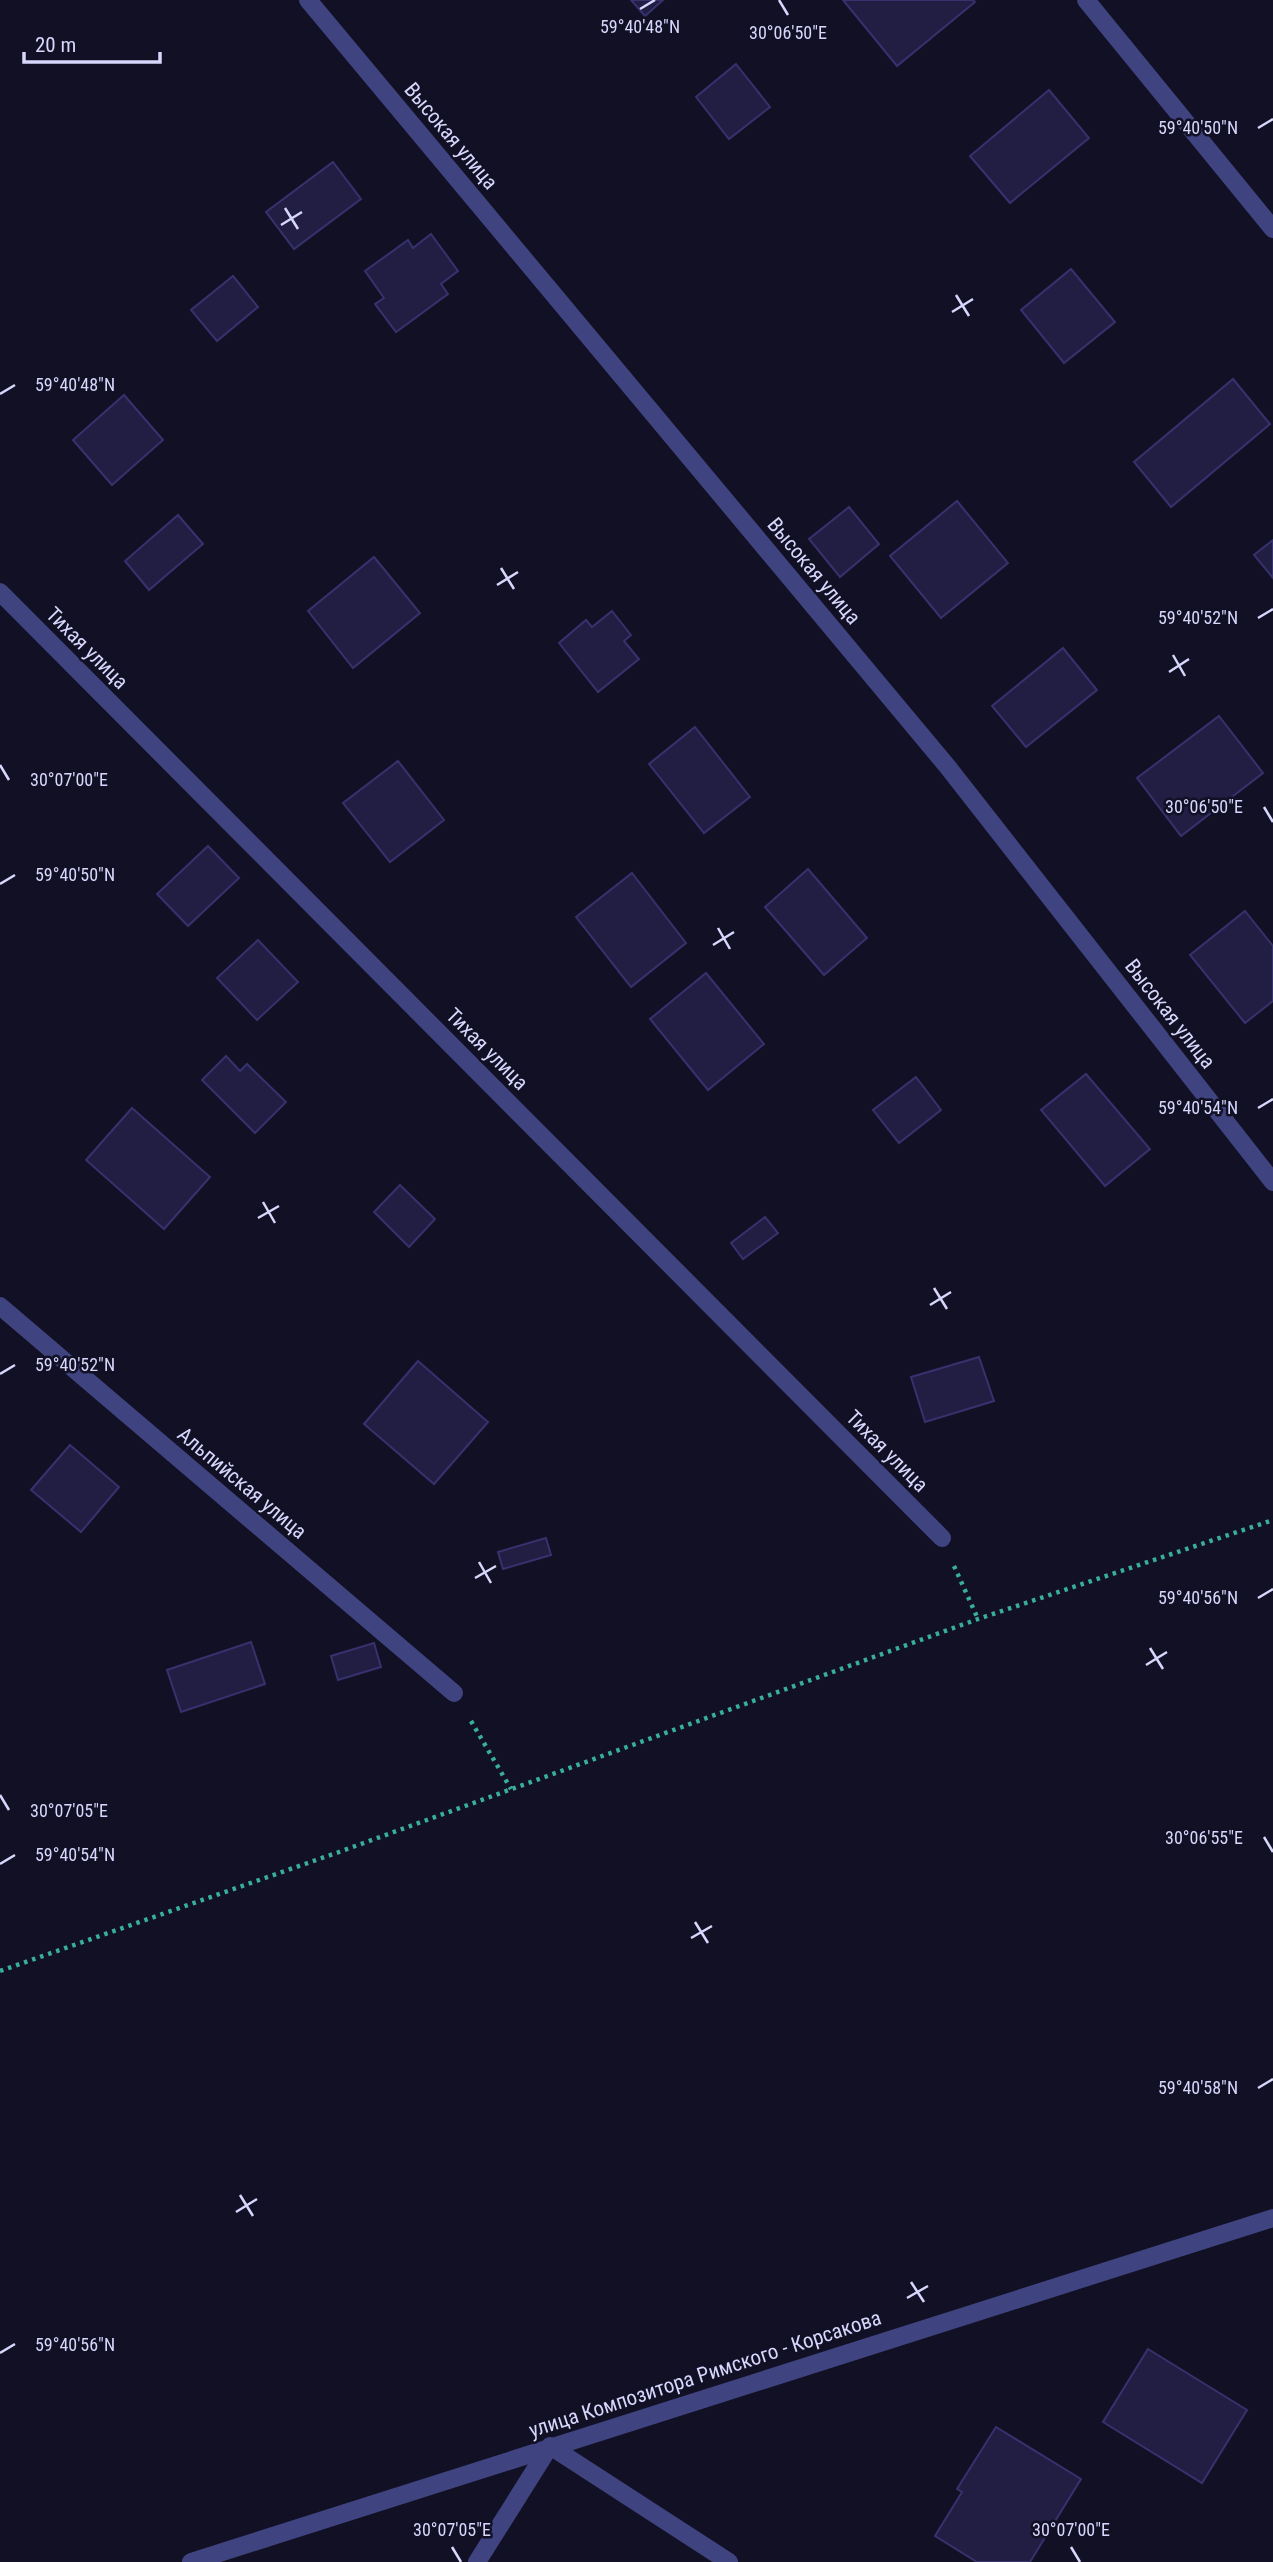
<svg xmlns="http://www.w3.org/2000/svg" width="1273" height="2562" viewBox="0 0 1273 2562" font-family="'Roboto Condensed',sans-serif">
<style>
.building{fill:#221e43;stroke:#37316e;stroke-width:2}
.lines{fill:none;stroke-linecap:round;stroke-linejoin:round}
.path{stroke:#38ae9b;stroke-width:4.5;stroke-dasharray:3.5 5;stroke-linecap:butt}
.minor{stroke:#3f437f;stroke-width:18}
.ticks{fill:none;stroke:#d7d6fc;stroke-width:2.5}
.labels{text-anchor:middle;stroke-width:5;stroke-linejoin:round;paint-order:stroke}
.street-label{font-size:21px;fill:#d7d6fc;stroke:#121024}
.ticks-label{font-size:18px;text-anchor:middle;fill:#d7d6fc;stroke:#121024;stroke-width:5;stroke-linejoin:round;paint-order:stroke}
</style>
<rect width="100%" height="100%" fill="#121024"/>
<g class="building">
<polygon points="631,0 663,0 645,16"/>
<polygon points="843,0 973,0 975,2 897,66"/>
<polygon points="736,64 770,107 729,139 696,97"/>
<polygon points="1049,90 1089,138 1010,203 970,156"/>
<polygon points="333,162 361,199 294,249 266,212"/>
<polygon points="431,234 458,271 441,284 448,294 396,332 375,304 384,298 365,271 408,240 413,248"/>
<polygon points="1071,269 1115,322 1064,363 1021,310"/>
<polygon points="233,276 258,307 217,341 191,310"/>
<polygon points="1233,379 1270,424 1171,507 1134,462"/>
<polygon points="124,395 163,440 112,485 73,440"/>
<polygon points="957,501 1008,563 941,618 890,556"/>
<polygon points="849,507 879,544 840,577 809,539"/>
<polygon points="178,515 203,544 149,590 125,561"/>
<polygon points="1273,540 1273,578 1254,555"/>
<polygon points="374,557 420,613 353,668 308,611"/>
<polygon points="612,611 631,635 624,641 639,659 598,692 559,643 586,620 592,627"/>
<polygon points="1063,648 1097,690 1026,747 992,706"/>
<polygon points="1219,716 1263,773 1181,836 1137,778"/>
<polygon points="695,727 750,797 704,833 649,764"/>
<polygon points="398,761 444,820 390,862 343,803"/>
<polygon points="208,846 239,878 188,926 157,894"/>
<polygon points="808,869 867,938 824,975 765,907"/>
<polygon points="632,873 686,943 631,987 576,917"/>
<polygon points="1245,911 1273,946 1273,1001 1245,1023 1190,955"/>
<polygon points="258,940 298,982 257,1020 217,978"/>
<polygon points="706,973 764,1044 708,1090 650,1019"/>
<polygon points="226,1056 240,1071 247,1064 286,1102 255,1133 202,1080"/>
<polygon points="1086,1074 1150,1149 1105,1186 1041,1110"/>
<polygon points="916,1077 941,1110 899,1143 873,1110"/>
<polygon points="132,1108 210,1177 164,1229 86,1160"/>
<polygon points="400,1185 435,1219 409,1247 374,1212"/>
<polygon points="765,1217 778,1233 743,1259 731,1243"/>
<polygon points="979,1357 994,1401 925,1422 911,1377"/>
<polygon points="418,1361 488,1422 434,1484 364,1424"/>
<polygon points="70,1445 119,1487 81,1532 31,1490"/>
<polygon points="546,1538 551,1555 503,1569 498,1552"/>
<polygon points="251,1642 265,1684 181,1712 167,1670"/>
<polygon points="374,1643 381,1667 338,1680 331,1656"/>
<polygon points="1148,2349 1247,2410 1202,2483 1103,2422"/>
<polygon points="996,2427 1081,2479 1030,2562 977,2562 935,2536 962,2492 957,2489"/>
</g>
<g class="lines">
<g class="path">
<polyline points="954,1566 978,1619"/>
<polyline points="471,1721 511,1789"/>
<polyline points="0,1971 339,1852 978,1619 1273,1520"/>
</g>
<g class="minor">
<polyline points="308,0 947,766 1273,1182"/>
<polyline points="1086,0 1273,229"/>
<polyline points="0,592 942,1538"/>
<polyline points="0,1306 454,1693"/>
<polyline points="191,2562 1273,2218"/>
<polyline points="477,2562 550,2446 729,2562"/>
</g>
</g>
<path class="ticks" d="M779,0l9,15M640,9l15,-9M1258,128l15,-9M285,208l13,21M281,225l21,-13M956,295l13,21M952,312l21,-13M0,394l15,-9M501,568l13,21M497,585l21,-13M1258,618l15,-9M1173,655l12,21M1169,672l20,-13M0,765l9,15M1264,807l9,15M0,884l15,-9M718,928l12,21M713,945l21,-13M1258,1108l15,-9M263,1202l12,21M258,1218l21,-12M934,1288l13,21M930,1305l21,-13M0,1374l15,-9M479,1562l12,21M475,1578l21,-12M1258,1598l15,-9M1150,1648l13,21M1146,1665l21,-13M0,1795l9,15M1264,1837l9,15M0,1864l15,-9M695,1922l13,21M691,1938l21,-12M1258,2088l15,-9M240,2195l13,21M236,2212l21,-13M911,2282l13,20M907,2298l21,-12M0,2353l15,-9M452,2547l9,15M1071,2547l9,15"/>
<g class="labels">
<g class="street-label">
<text transform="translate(451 136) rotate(50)" y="7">Высокая улица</text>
<text transform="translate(814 571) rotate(50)" y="7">Высокая улица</text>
<text transform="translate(87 648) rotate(45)" y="7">Тихая улица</text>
<text transform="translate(1170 1014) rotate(52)" y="7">Высокая улица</text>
<text transform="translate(487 1049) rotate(45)" y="7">Тихая улица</text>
<text transform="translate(887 1451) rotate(45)" y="7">Тихая улица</text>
<text transform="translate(242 1483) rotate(40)" y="7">Альпийская улица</text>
<text transform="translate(705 2374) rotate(-18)" y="7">улица Композитора Римского - Корсакова</text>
</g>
</g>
<g class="ticks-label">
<text x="640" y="33">59°40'48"N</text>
<text x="788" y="39">30°06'50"E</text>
<text x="1198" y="134">59°40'50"N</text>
<text x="75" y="391">59°40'48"N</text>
<text x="1198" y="624">59°40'52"N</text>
<text x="69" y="786">30°07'00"E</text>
<text x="1204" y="813">30°06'50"E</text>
<text x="75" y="881">59°40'50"N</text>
<text x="1198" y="1114">59°40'54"N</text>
<text x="75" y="1371">59°40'52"N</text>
<text x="1198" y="1604">59°40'56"N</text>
<text x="69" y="1817">30°07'05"E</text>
<text x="1204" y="1844">30°06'55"E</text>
<text x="75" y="1861">59°40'54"N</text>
<text x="1198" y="2094">59°40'58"N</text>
<text x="75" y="2351">59°40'56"N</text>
<text x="452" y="2536">30°07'05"E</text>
<text x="1071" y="2536">30°07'00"E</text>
</g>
<path d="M24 52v10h136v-10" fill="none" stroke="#d7d6fc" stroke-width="3.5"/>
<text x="35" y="52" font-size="21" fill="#d7d6fc" stroke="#121024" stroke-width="5" paint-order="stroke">20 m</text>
</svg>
